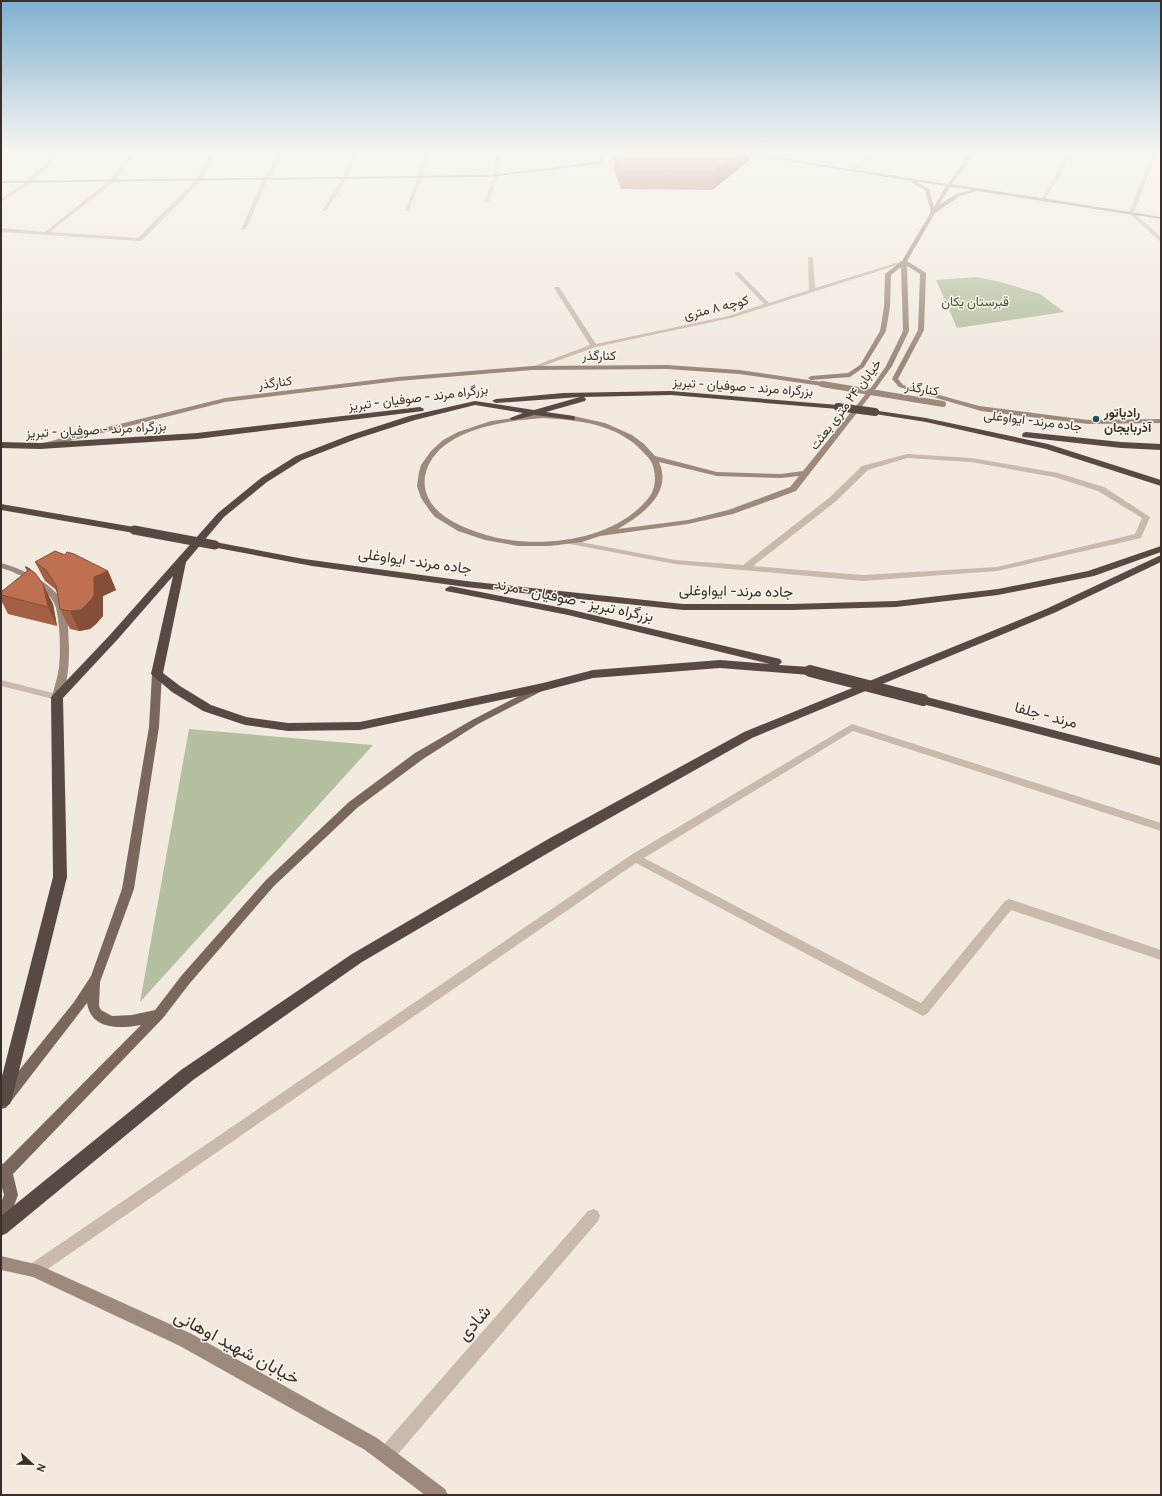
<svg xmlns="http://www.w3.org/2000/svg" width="1162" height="1496" viewBox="0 0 1162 1496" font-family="Cabin,Vazirmatn,sans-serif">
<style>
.green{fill:#b4c0a0}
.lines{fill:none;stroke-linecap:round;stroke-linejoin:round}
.street{fill:#c9baac;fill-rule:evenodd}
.secondary{fill:#9d8a7d;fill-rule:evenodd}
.primary{fill:#79675c;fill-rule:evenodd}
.highway{fill:#584a42;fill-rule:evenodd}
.secondary-bridge{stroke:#9d8a7d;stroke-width:6}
.highway-bridge-far2{stroke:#584a42;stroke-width:8}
.highway-bridge-far1{stroke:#584a42;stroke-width:9}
.highway-bridge{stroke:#584a42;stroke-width:12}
.wall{fill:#a36046}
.shaded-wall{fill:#854e39}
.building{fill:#be7051;stroke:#854e39}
.poi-dot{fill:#225157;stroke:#f9f4ec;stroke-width:1.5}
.labels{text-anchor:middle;stroke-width:3;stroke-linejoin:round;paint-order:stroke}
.far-park-label{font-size:13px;fill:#455430;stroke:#f9f4ec}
.far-street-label{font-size:13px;fill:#382f2a;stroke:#f9f4ec}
.far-poi-label{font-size:13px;font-weight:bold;fill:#382f2a;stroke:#f9f4ec;text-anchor:start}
.street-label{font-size:15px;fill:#382f2a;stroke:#f9f4ec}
.near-street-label{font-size:18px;fill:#382f2a;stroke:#f9f4ec}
</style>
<rect width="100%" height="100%" fill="#f2eadf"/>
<g class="green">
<polygon points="976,277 1001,282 1040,294 1064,312 957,328 936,280"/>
<polygon points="189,729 373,745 140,1002"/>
</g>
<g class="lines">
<g class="street">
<polygon points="57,153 61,153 30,184 1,202 1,199 26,182"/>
<polygon points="132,153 136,153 114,182 50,232 138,238 197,179 211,153 215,153 201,181 141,241 1,232 1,228 45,232 110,180"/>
<polygon points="280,153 284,153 267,180 246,229 241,230 263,180"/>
<polygon points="353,153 357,153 346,179 326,211 322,211 342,179"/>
<polygon points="424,153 428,153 422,177 409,210 405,211 418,177"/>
<polygon points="497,153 501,153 498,175 489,201 487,202 485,201 494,175"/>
<polygon points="785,153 789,153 781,160 777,160 777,158"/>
<polygon points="870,153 874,153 856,171 852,171 852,169"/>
<polygon points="1069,153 1073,153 1045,199 1041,200"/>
<polygon points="1152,153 1156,153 1134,213 1161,237 1161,242 1129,213"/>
<polygon points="808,257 813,258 815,288 902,261 907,262 731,318 596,347 534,369 529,368 590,345 554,288 555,287 559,287 596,344 728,316 764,304 735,274 735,272 739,272 769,303 809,290"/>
<path d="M907,454l64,4 87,15 46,14 46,30 -9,21 -144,33 -134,10 -188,-17 -105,-20 -4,-2 4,-2 105,20 68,5 86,-67 33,-32zM907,458l64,4 83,15 44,14 44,27 -7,16 -138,33 -134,8 -110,-9 82,-64 33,-32z"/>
<polygon points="1,680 57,694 62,697 57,700 1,686"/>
<polygon points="852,724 1161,823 1161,831 853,731 644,858 921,1003 1005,901 1009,899 1161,950 1161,960 1011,910 927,1014 923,1016 636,863 39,1275 34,1277 29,1275 27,1270 29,1265 631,855"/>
<polygon points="593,1209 598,1211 600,1216 598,1221 392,1461 386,1463 380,1461 378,1455 380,1449 588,1211"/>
</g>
<g class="secondary">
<polygon points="604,153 608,153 599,164 488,177 1,183 1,181 488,175 598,162"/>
<path d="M738,153h8l202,31 22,-31h4l-22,31 209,33v2l-184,-28 -17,5 -25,17 -28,48 19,12 -2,57 -26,49 5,6 76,21 109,14 73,-1v4l-73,1 -107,-13 -82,-24 -7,-8 26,-49 2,-56 -13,-8 2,65 -17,35 -15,21 -81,104 -63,23 -45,10 -88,12 -18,6 -32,4h-32l-33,-6 -27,-9 -23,-14 -5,-6 -9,-13 -4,-12 2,-14 2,-7 10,-14 12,-11 15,-8 33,-11 52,-7 30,2 32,7 27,12 12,9 11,12 62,16 64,2 22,-3 70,-86 13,-19 17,-35 -2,-64 -10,8 -1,32 -4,24 -22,36 -14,10 -39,3 -3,-2 3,-2 37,-3 12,-8 20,-34 4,-24 1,-33 17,-13 29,-49 -6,-22 -13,-7v-2zM917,182l29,4 -12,21 -5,-18zM950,187l22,3 -16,4 -17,11zM543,418c35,2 75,6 100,34 5,5 10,10 11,18 2,8 1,19 -4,26 -35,47 -118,55 -170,37 -18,-6 -40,-15 -50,-32 -6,-10 -7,-21 -3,-32 15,-41 79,-48 116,-51zM659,462l58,14 64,2 18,-2 -9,11 -62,23 -40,10 -70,9c24,-14 55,-36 41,-67z"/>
<polygon points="667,365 739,370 822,382 825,384 822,386 739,374 667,369 532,370 398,381 225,402 46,447 42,445 43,443 225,398 398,377 532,366"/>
<path d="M1,563c20,5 55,21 63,42 5,12 4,29 5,43 0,16 -1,37 -9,51h-6l-2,-2c2,-10 6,-20 7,-30 2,-14 1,-53 -5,-64 -7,-16 -37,-31 -53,-35z"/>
<polygon points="1,1256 39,1265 192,1334 377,1438 445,1489 448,1495 425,1495 365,1450 180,1346 33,1277 1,1270"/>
</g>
<path class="primary" d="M157,671l5,3 -3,53 -25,162 -34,93 -1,24 2,4 11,6 20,-1 23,-5 27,-35 84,-95 83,-78 66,-49 57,-33 66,-34 3,-1 5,3 -2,2 -66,34 -55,35 -66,49 -83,78 -84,97 -27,35 -150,156 5,21 -12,32 -5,2v-26l3,-8 -3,-11v-21l2,1 138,-139c-21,4 -50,5 -54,-22l-81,105 -5,1v-16l73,-91 17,-26 31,-87 27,-162 3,-53z"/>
<g class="highway">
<polygon points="671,391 838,405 842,407 838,409 671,395 584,397 586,399 585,401 546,412 574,416 575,418 574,420 535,415 514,420 511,420 510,418 523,413 475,405 415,420 356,439 302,460 267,482 224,517 186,562 163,673 180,686 211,705 246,717 288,723 360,722 543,683 593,670 720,660 770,664 568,615 446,591 445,589 450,586 568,609 776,658 780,659 782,662 779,665 810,667 814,668 816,671 814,674 810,675 720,668 593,678 543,691 360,730 288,731 245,725 203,711 172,692 151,674 173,576 117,640 63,698 67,877 12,1099 10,1104 4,1107 1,1105 1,1080 53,877 51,697 109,636 218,513 261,478 296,456 350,435 409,416 475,401 534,410 580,397 496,403 492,401 496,399 563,393"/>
<polygon points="420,407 424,409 423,411 197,439 40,449 1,448 1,442 40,443 197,433"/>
<polygon points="872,410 926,418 1048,444 1161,480 1161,486 1046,449 926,422 875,414 872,414"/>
<polygon points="1026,432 1121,442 1161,444 1161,450 1121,448 1023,437 1022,435 1023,433"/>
<polygon points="1,504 134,527 139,530 134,533 1,510"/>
<polygon points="215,542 304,559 466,581 683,604 791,604 896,601 998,589 1088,571 1161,546 1161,552 1094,576 998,595 896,607 791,610 683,610 466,587 312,566 212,547 210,545"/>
<polygon points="1161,555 1161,562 1054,613 752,738 560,846 362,962 193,1080 7,1233 1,1236 1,1216 181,1070 352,954 550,838 744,732 1046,609"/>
<polygon points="923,696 1161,758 1161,766 919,703 917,700 919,697"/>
</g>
<polyline class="secondary-bridge" points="822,384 943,404"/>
<polyline class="highway-bridge-far2" points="838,407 875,412"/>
<polyline class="highway-bridge-far1" points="134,530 215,545"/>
<polyline class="highway-bridge" points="810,671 923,700"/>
</g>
<g class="wall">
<polygon points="614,153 752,153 751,159 712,190 621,189 614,170"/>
<polygon points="65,555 108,571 116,590 103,596 103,616 96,624 90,629 79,631 70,629 60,609 58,594 55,589 45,581 35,562"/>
<polygon points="25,567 27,567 35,573 53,604 57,626 8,614 1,600 1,592 27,571"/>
</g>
<g class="shaded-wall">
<polygon points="738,153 752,153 751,159 712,190 714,171"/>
<polygon points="108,571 116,590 103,596 103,616 96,624 90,629 79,631 70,611 94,577"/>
<polygon points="43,584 53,604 57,626 48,607"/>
</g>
<g class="building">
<polygon points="615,153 738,153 714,171 621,170"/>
<polygon points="55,551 65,555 67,552 74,554 108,571 94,577 94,596 87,604 81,610 70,611 60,609 56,585 46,570 35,562"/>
<polygon points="25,567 27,567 28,568 35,573 43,584 48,607 1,595 1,592 30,569"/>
</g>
<linearGradient id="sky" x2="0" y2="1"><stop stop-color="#7eb0d0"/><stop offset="0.42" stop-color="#f9f6f1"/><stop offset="1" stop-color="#f9f6f1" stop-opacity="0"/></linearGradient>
<rect width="1162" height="362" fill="url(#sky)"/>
<circle class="poi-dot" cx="1096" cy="419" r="4"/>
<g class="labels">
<g class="far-park-label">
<text x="975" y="306">قبرستان یکان</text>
</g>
<g class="far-street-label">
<text transform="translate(716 307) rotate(-14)" y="5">کوچه ۸ متری</text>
<text x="599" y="360">کنارگذر</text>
<text transform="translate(275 382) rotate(-7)" y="5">کنارگذر</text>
<text transform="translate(743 386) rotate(4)" y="5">بزرگراه مرند - صوفیان - تبریز</text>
<text transform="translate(922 388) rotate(10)" y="5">کنارگذر</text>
<text transform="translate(418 397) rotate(-7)" y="5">بزرگراه مرند - صوفیان - تبریز</text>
<text transform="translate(845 404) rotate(-53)" y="5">خیابان ۲۴ متری بعثت</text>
<text transform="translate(1033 420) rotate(7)" y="5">جاده مرند- ایواوغلی</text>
<text transform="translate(96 429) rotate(-3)" y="5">بزرگراه مرند - صوفیان - تبریز</text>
</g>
<g class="far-poi-label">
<text x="1104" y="417">رادیاتور<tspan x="1104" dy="15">آذربایجان</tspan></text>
</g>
<g class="street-label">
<text transform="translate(415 561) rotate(8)" y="5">جاده مرند- ایواوغلی</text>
<text transform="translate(736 591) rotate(1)" y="5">جاده مرند- ایواوغلی</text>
<text transform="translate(574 600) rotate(12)" y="5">بزرگراه تبریز - صوفیان - مرند</text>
<text transform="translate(1046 715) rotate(15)" y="5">مرند - جلفا</text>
</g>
<g class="near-street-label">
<text transform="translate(474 1323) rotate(-49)" y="6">شادی</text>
<text transform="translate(237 1347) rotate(28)" y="6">خیابان شهید اوهانی</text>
</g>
</g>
<rect width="1162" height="1496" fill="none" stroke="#382f2a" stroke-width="4"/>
<g transform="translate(32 1464) rotate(112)" stroke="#f9f4ec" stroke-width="3" paint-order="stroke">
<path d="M0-3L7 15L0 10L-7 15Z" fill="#382f2a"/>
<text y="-6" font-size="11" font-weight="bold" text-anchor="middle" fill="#382f2a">N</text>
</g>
</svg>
